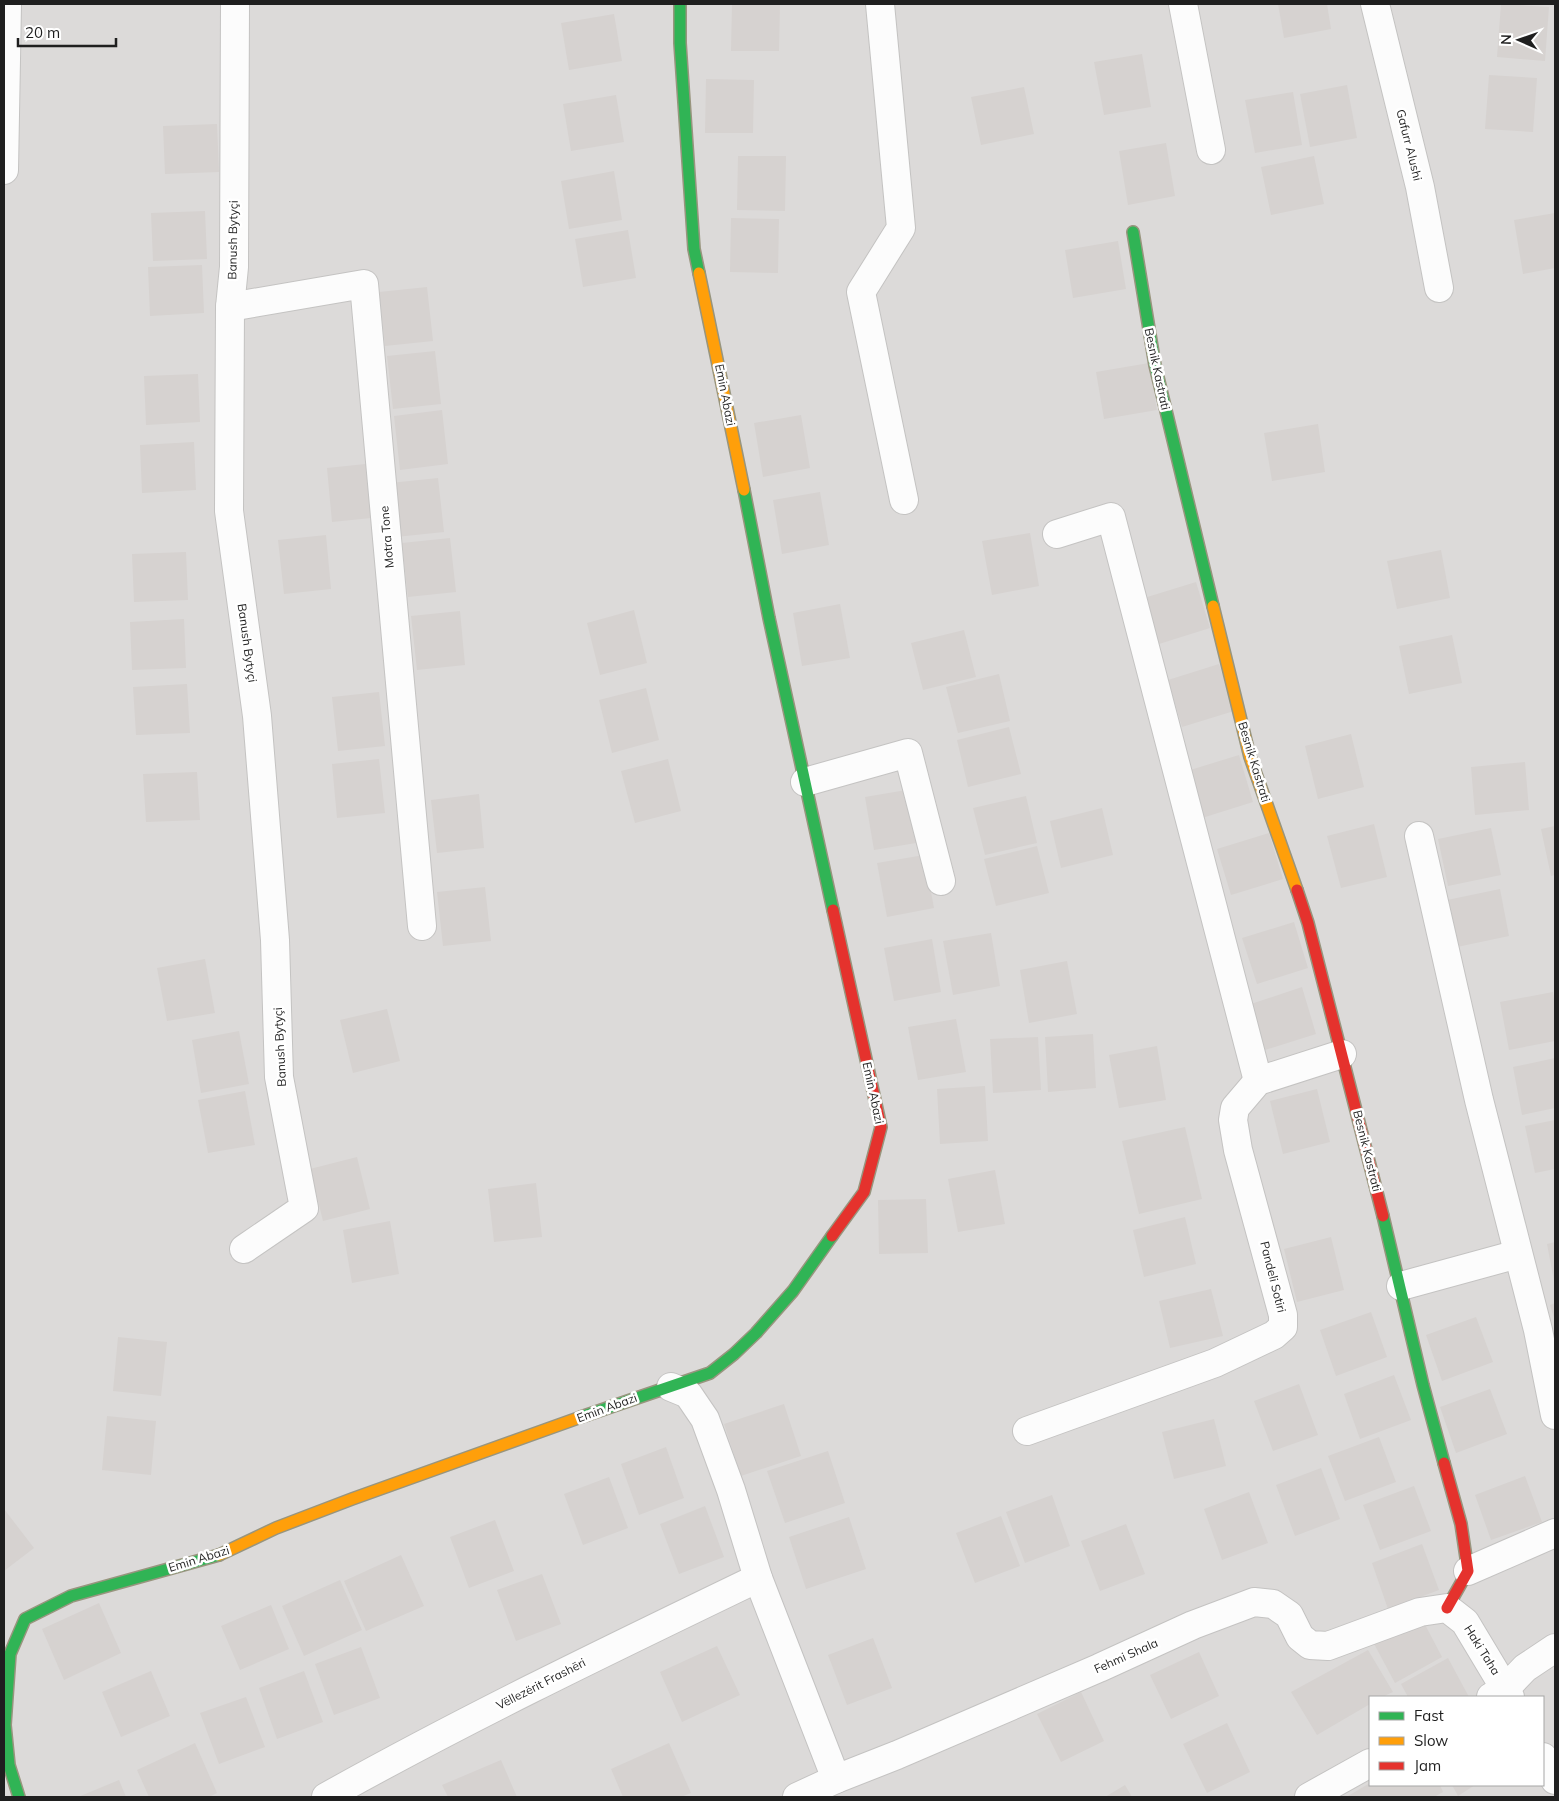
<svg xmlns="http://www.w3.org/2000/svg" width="1559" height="1801" viewBox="0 0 1559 1801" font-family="Mulish,sans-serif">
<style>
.residential{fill:#dcdad9;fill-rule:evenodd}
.building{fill:#d6d2d0}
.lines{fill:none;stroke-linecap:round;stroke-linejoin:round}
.street-casing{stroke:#c4c3c2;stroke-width:30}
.fast-casing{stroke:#98957e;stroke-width:14}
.slow-casing{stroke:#98957e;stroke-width:14}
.jam-casing{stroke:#98957e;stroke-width:14}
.street{stroke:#fcfcfc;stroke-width:28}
.fast{stroke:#30b455;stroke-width:11}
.slow{stroke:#ff9f0a;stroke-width:11}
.jam{stroke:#e5322d;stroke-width:11}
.labels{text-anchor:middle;stroke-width:5;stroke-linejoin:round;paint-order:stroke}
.street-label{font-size:12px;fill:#1f1f1f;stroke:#fff}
</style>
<rect width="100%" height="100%" fill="#edeae8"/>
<path class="residential" d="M4,4h1551v1793h-1551zM1370,1697h173v88h-173z"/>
<g class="building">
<polygon points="732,4 780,4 779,51 731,51"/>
<polygon points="1278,4 1327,4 1331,29 1284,38"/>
<polygon points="1501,4 1549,7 1545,61 1497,57"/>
<polygon points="614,14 622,61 569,70 561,23"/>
<polygon points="1142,54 1151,107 1104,115 1094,62"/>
<polygon points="1489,75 1537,78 1533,132 1485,129"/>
<polygon points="706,79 754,80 753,133 705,133"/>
<polygon points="1347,85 1357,138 1310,147 1300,94"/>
<polygon points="1024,87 1034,134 981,145 971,97"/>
<polygon points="1293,92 1302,145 1255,153 1245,100"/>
<polygon points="616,95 624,142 571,151 563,104"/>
<polygon points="217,124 219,172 165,174 163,126"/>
<polygon points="1166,143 1175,196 1128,205 1119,151"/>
<polygon points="738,156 786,156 785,211 737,210"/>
<polygon points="1314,156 1324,204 1271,215 1261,167"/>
<polygon points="614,171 622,220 569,229 561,181"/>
<polygon points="205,211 207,259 153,261 151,213"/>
<polygon points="1555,213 1555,268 1523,274 1514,220"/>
<polygon points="731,218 779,219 778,273 730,272"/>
<polygon points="628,230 636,278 583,287 575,239"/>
<polygon points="1118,241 1126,289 1073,298 1065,250"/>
<polygon points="202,265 204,313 150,316 148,267"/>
<polygon points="427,287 433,341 385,346 379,292"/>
<polygon points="435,351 441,404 393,409 387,356"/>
<polygon points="1149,363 1157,410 1104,419 1096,372"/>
<polygon points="198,374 200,422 146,425 144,376"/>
<polygon points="442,410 448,464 400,470 394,416"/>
<polygon points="801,415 810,468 763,477 754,423"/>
<polygon points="1318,424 1325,472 1272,481 1264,433"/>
<polygon points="194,442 196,490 142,493 140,445"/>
<polygon points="375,463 381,517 332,522 327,468"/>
<polygon points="438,478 444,532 396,537 390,483"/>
<polygon points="820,492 829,545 782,554 773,500"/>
<polygon points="1030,533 1039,586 992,595 982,541"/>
<polygon points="326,535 331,589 284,594 278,540"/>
<polygon points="450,538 456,592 408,597 402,543"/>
<polygon points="1441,550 1450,598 1397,609 1387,561"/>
<polygon points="186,552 188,600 134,602 132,554"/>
<polygon points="1196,582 1210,628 1159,644 1144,598"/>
<polygon points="840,604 850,658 802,666 793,613"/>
<polygon points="634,610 647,663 600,675 587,623"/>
<polygon points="460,611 465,665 417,670 411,616"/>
<polygon points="184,619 186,668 132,670 130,622"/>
<polygon points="964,630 976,677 923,690 911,643"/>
<polygon points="1452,635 1462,683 1409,694 1399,646"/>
<polygon points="1219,664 1234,711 1182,727 1168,680"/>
<polygon points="999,674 1010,721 958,733 946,687"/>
<polygon points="187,684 190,733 136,735 133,687"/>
<polygon points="646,688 659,740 612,753 599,700"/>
<polygon points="379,692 385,746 338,751 332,697"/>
<polygon points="1009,727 1021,774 968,787 957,740"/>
<polygon points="1351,734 1364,787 1318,799 1305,746"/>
<polygon points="1239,755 1253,802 1202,818 1187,771"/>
<polygon points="379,759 385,813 337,818 332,764"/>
<polygon points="668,759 681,811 635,823 621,771"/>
<polygon points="1525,762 1529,810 1475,815 1471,767"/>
<polygon points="197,772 200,820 146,822 143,774"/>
<polygon points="912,789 922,842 874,850 865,797"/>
<polygon points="479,794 484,848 437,853 431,800"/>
<polygon points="1026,796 1037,843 985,855 973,808"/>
<polygon points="1102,808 1113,855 1061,868 1050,821"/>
<polygon points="1374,824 1387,877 1341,888 1327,836"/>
<polygon points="1555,826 1555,875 1551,876 1541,829"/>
<polygon points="1491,828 1501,875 1448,886 1438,839"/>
<polygon points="1269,833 1283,879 1231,895 1217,849"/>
<polygon points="1037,846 1049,893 996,906 984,859"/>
<polygon points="924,855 934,908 887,917 877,863"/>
<polygon points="485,887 491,941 443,946 437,892"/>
<polygon points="1500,889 1509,936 1457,947 1447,900"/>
<polygon points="1294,922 1308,968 1257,984 1242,938"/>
<polygon points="991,933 1000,986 953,995 943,941"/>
<polygon points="932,939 941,992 894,1001 884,948"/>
<polygon points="205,959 215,1013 167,1021 157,968"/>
<polygon points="1067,961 1077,1014 1029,1023 1020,970"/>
<polygon points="1302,987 1316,1034 1265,1050 1251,1004"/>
<polygon points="1553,992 1555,1004 1555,1041 1509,1050 1500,1002"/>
<polygon points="387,1009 400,1061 353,1073 340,1020"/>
<polygon points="956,1019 966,1072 918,1080 908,1027"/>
<polygon points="239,1031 249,1084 201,1093 192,1040"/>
<polygon points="1093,1034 1096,1088 1048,1092 1045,1037"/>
<polygon points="1038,1037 1041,1090 993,1093 990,1039"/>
<polygon points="1157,1046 1166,1100 1119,1108 1109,1055"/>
<polygon points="1555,1058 1555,1108 1522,1115 1513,1067"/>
<polygon points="985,1086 988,1141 940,1144 937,1089"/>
<polygon points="1317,1089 1330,1142 1283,1154 1270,1101"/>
<polygon points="245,1091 255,1145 208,1153 198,1100"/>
<polygon points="1555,1120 1555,1169 1535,1173 1525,1126"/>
<polygon points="1185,1127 1202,1199 1139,1214 1122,1141"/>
<polygon points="357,1157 370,1209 323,1221 310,1169"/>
<polygon points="995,1170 1005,1224 958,1232 948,1179"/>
<polygon points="536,1183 542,1237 494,1242 488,1189"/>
<polygon points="926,1199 928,1253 879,1254 878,1200"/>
<polygon points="1185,1217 1196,1264 1144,1277 1133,1230"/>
<polygon points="390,1221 399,1274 352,1283 343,1230"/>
<polygon points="1331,1237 1344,1290 1297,1302 1284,1249"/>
<polygon points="1555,1242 1555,1281 1554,1281 1547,1244"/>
<polygon points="1211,1289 1223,1336 1170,1348 1159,1301"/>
<polygon points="1555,1303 1555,1321 1550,1305"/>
<polygon points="1371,1312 1387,1357 1336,1376 1320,1330"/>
<polygon points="1476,1317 1493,1362 1442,1381 1426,1335"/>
<polygon points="118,1337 167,1342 161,1396 113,1391"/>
<polygon points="1394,1375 1411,1420 1360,1439 1344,1394"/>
<polygon points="1299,1384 1318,1435 1273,1451 1254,1401"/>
<polygon points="1490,1389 1507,1434 1456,1453 1440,1407"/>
<polygon points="784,1404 801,1456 741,1476 724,1424"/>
<polygon points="107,1416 156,1421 151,1475 102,1470"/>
<polygon points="1214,1419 1226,1466 1174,1479 1162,1432"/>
<polygon points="1379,1437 1396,1482 1345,1501 1328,1456"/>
<polygon points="666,1447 684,1498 639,1515 621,1464"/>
<polygon points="828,1451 845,1503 785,1523 767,1471"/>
<polygon points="1321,1468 1340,1519 1295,1536 1276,1485"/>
<polygon points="1525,1476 1542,1522 1491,1540 1475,1495"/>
<polygon points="609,1477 628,1528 583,1545 564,1494"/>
<polygon points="1414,1486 1431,1531 1380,1550 1363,1505"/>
<polygon points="1249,1492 1268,1543 1222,1560 1204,1509"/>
<polygon points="1052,1495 1070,1546 1025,1563 1006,1512"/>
<polygon points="705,1506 724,1557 679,1574 660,1524"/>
<polygon points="4,1509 34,1548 4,1571"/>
<polygon points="1001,1516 1020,1566 975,1583 956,1533"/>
<polygon points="849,1517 866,1569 806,1589 789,1537"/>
<polygon points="495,1520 514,1571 469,1588 450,1537"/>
<polygon points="1126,1524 1145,1574 1100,1591 1081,1541"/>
<polygon points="1422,1544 1439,1590 1388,1609 1372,1563"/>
<polygon points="401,1555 424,1606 366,1631 344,1581"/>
<polygon points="542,1574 561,1624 516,1641 497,1590"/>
<polygon points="340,1580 362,1630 304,1656 282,1606"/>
<polygon points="99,1603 121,1653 64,1680 42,1629"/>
<polygon points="271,1605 289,1649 240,1670 221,1626"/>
<polygon points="1420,1615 1442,1657 1395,1683 1372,1640"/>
<polygon points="873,1638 892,1688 847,1705 828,1655"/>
<polygon points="717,1646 740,1695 682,1722 660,1672"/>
<polygon points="361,1647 380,1698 334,1715 315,1664"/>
<polygon points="1368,1650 1393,1692 1382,1697 1370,1697 1370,1704 1317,1735 1291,1692"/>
<polygon points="1199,1652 1219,1696 1171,1719 1150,1675"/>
<polygon points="1448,1658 1469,1697 1408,1697 1401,1684"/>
<polygon points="151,1671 170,1716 121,1737 102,1692"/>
<polygon points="304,1671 323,1722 277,1739 259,1688"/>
<polygon points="1081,1692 1104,1741 1061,1762 1037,1714"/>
<polygon points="246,1697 265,1747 219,1764 200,1713"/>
<polygon points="1227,1723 1250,1772 1207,1793 1183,1744"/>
<polygon points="195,1743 217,1793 209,1797 149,1797 137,1770"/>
<polygon points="669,1743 691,1793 681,1797 623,1797 611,1769"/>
<polygon points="501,1760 517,1797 448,1797 442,1785"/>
<polygon points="119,1780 126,1797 78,1797"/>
<polygon points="1370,1783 1370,1785 1440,1785 1443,1792 1434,1797 1349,1797 1348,1796"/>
<polygon points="1125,1785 1132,1797 1105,1797"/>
<polygon points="1452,1785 1475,1785 1458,1796"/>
</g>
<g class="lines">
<g class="street-casing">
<g id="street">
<polyline points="235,4 234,267 230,307 229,511 257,716 275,940 279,1077 304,1208 244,1249"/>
<polyline points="880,4 901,228 861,292 904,500"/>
<polyline points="1183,4 1211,150"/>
<polyline points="1375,4 1420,187 1439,288"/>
<polyline points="4,170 7,4"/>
<polyline points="230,307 364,284 422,926"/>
<polyline points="1057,534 1111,517 1258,1081"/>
<polyline points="805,782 908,753 941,881"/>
<polyline points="1419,836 1479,1100 1538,1330 1555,1415"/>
<polyline points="1401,1286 1518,1254"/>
<polyline points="671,1387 688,1394 705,1419 731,1490 758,1578 836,1779"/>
<polyline points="1027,1431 1215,1363 1274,1335 1283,1327 1283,1315 1238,1150 1233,1120 1235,1108 1258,1081 1342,1054"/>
<polyline points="1468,1571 1555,1533"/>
<polyline points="1491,1697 1505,1689 1525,1668 1555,1648"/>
<polyline points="1543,1757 1555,1780"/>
<path d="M326,1797c141,-79 287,-149 432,-219"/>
<polyline points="797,1797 836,1779 897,1755 1099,1668 1193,1625 1254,1602 1273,1604 1289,1615 1300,1637 1310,1645 1328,1646 1420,1612 1447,1608 1465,1622 1510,1697"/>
<polyline points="1309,1797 1370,1763"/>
</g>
</g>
<g class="fast-casing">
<g id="fast">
<polyline points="680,4 680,43 694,249 699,273"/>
<polyline points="1133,232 1155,365 1213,606"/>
<polyline points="744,490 769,618 833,910"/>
<polyline points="1383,1216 1423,1385 1444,1463"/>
<polyline points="581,1417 710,1373 734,1354 756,1333 793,1291 832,1236"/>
<polyline points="19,1797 9,1765 5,1725 10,1654 25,1619 71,1596 219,1555"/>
</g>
</g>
<g class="slow-casing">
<g id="slow">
<polyline points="699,273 744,490"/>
<polyline points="1213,606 1250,757 1297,890"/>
<polyline points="219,1555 276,1528 352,1499 581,1417"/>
</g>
</g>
<g class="jam-casing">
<g id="jam">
<polyline points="1297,890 1308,923 1383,1216"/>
<polyline points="832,1236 864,1192 881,1127 833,910"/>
<polyline points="1444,1463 1461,1524 1468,1571 1447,1608"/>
</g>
</g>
<use href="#street" class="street"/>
<use href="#fast" class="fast"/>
<use href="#slow" class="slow"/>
<use href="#jam" class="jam"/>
</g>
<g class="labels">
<g class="street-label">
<text transform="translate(1409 145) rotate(76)" y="4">Gafurr Alushi</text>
<text transform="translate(233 240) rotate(-89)" y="4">Banush Bytyçi</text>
<text transform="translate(1157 369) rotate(78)" y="4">Besnik Kastrati</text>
<text transform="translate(725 395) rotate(79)" y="4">Emin Abazi</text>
<text transform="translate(387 537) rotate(-95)" y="4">Motra Tone</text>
<text transform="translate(247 643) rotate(82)" y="4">Banush Bytyçi</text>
<text transform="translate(1254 762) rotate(73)" y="4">Besnik Kastrati</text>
<text transform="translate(280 1047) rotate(-93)" y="4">Banush Bytyçi</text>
<text transform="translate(873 1093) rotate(78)" y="4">Emin Abazi</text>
<text transform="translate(1367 1151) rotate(76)" y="4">Besnik Kastrati</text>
<text transform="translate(1273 1277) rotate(76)" y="4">Pandeli Sotiri</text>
<text transform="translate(607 1408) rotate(-20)" y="4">Emin Abazi</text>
<text transform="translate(199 1559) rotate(-17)" y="4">Emin Abazi</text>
<text transform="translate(1482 1650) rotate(58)" y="4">Haki Taha</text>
<text transform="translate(1126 1656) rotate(-24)" y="4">Fehmi Shala</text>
<text transform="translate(541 1684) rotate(-27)" y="4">Vëllezërit Frashëri</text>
</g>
</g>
<rect width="1559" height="1801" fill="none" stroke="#1f1f1f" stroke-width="10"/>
<rect x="1369" y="1696" width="175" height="90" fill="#ffffff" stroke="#a5a5a5"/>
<rect x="1379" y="1712" width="25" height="8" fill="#30b455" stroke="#a5a5a5"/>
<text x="1414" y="1721" font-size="15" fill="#1f1f1f">Fast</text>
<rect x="1379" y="1737" width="25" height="8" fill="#ff9f0a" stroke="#a5a5a5"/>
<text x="1414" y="1746" font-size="15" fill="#1f1f1f">Slow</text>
<rect x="1379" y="1762" width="25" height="8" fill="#e5322d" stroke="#a5a5a5"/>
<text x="1414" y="1771" font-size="15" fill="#1f1f1f">Jam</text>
<g transform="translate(1519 40) rotate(272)" stroke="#ffffff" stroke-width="4" paint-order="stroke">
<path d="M0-4L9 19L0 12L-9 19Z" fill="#1f1f1f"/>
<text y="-8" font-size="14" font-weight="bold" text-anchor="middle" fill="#1f1f1f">N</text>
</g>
<path d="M18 38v8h98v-8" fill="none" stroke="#1f1f1f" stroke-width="2.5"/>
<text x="25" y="38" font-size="15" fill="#1f1f1f" stroke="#ffffff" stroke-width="4" paint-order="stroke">20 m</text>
</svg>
